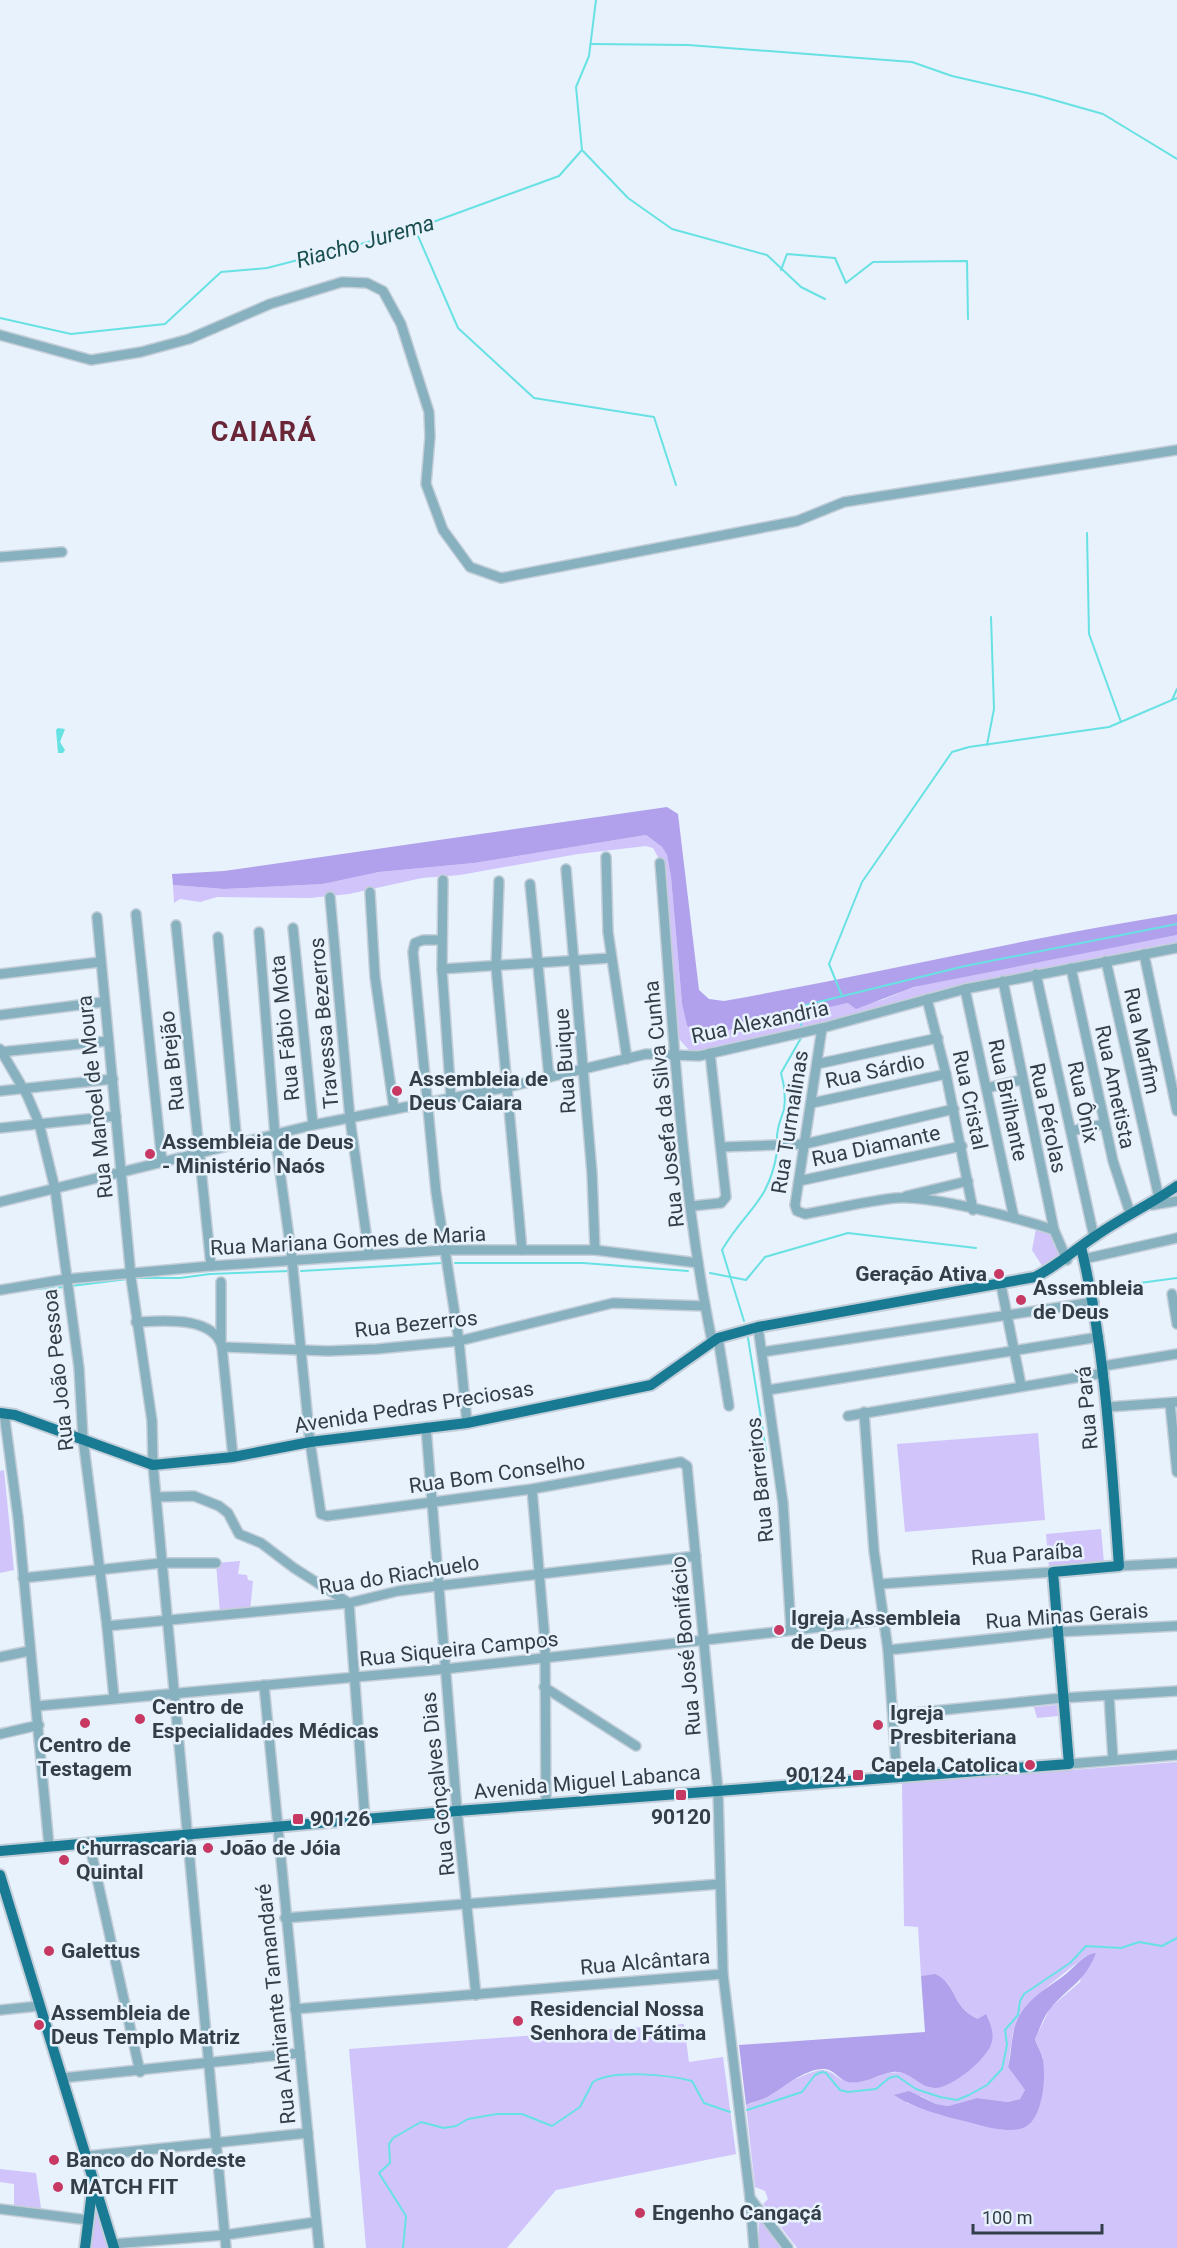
<svg xmlns="http://www.w3.org/2000/svg" width="1177" height="2248" viewBox="0 0 1177 2248" font-family="Roboto,sans-serif">
<style>
.green{fill:#d0c4fb;fill-rule:evenodd}
.forest{fill:#b1a0eb}
.water{fill:#68e1e3}
.lines{fill:none;stroke-linecap:round;stroke-linejoin:round}
.stream{stroke:#68e1e3;stroke-width:2}
.minor-casing{stroke:#c3ced9;stroke-width:12}
.major-casing{stroke:#c3ced9;stroke-width:14}
.minor{stroke:#88b1bf;stroke-width:9}
.major{stroke:#197a94;stroke-width:10}
.poi-dot{fill:#c73863;stroke:#e7f2fd;stroke-width:2}
.labels{text-anchor:middle;stroke-width:5;stroke-linejoin:round;paint-order:stroke}
.street-label{font-size:21px;fill:#333e48;stroke:#e7f2fd}
.poi-label{font-size:21px;font-weight:bold;fill:#333e48;stroke:#e7f2fd;text-anchor:start}
.water-label{font-size:22px;font-style:italic;fill:#1a4f50;stroke:#e7f2fd}
.district-label{font-size:27px;font-weight:bold;letter-spacing:1.5px;fill:#6a2537;stroke:#e7f2fd}
</style>
<rect width="100%" height="100%" fill="#e7f2fd"/>
<g class="green">
<path d="M646,835l16,12 5,8 4,22 11,126 29,31 137,-31c34,4 44,-11 75,-18 85,-17 169,-34 254,-50v7l-208,41 -132,36 -135,32h-12l-11,-12 -16,-173 -10,-18 -7,-2 -68,8 -118,21 -38,3 -73,16 -39,4 -93,-1 -17,5 -20,-3 -6,4 -1,-18 51,4 99,-5 56,-12 95,-9z"/>
<polygon points="1037,1224 1054,1230 1067,1260 1046,1272 1032,1250"/>
<polygon points="1038,1433 1045,1520 905,1532 897,1444"/>
<polygon points="4,1470 14,1570 0,1573 0,1471"/>
<polygon points="1101,1529 1104,1563 1049,1568 1046,1534"/>
<polygon points="240,1561 238,1574 247,1575 248,1580 253,1581 250,1611 220,1613 216,1563"/>
<polygon points="1057,1705 1058,1716 1037,1718 1034,1707"/>
<path d="M1177,1762v486h-380l-34,-44 5,-5 -3,-8 -10,-4 -9,-82c24,-9 45,-27 70,-34 16,-5 19,9 33,11 19,3 35,-13 54,-9 9,2 19,10 28,15l39,-20 13,-11 -5,-38c-34,-16 -17,-48 -57,-43l-3,-49 -14,-1 -2,-143zM1087,1955l-7,27 -30,26 -15,31 8,19 -39,72 -64,-15 -34,-12 15,-7 15,8 12,2 29,-8 31,4 12,-3 5,-9 -17,-23 5,-35 5,-10 30,-36z"/>
<polygon points="684,2024 689,2062 723,2057 736,2154 556,2190 507,2248 366,2248 349,2049"/>
<polygon points="0,2169 36,2173 41,2208 14,2206 14,2184 0,2182"/>
<polygon points="96,2205 110,2248 90,2248"/>
<polygon points="761,2218 784,2248 759,2248 759,2221"/>
</g>
<g class="forest">
<path d="M667,807l11,7 21,176 10,9 15,2c151,-27 301,-63 453,-87v21l-263,52 -58,22 -8,-6 -137,31h-17l-7,-9 -5,-22 -11,-126 -4,-22 -5,-8 -16,-12 -172,28 -95,9 -56,12 -99,5 -51,-4 -1,-11 52,-3z"/>
<path d="M1096,1953c-11,29 -28,34 -46,56 -7,8 -10,20 -15,30 2,7 7,14 8,21 3,18 0,61 -20,68 -19,6 -41,-3 -59,-7 -25,-6 -48,-12 -70,-26l15,-4 27,13 12,2 29,-8 31,4 12,-3 5,-9 -17,-23c3,-11 3,-22 5,-32 5,-32 31,-44 53,-61 11,-9 16,-19 30,-21z"/>
<path d="M935,1974c23,10 15,32 43,45l8,-5c4,9 8,17 6,27 -3,17 -40,47 -57,47 -16,0 -25,-18 -42,-16 -15,2 -29,13 -45,10 -9,-2 -13,-12 -23,-13 -20,-1 -42,19 -58,28 -6,3 -14,5 -21,8l-7,-60 186,-13 -4,-56z"/>
</g>
<polygon class="water" points="58,728 65,729 60,742 65,750 63,753 58,753 56,730"/>
<g class="lines">
<g class="stream">
<polyline points="591,44 688,45 912,62 952,76 1036,95 1103,114 1177,159"/>
<polyline points="583,151 628,198 672,229 767,255 801,287 825,299"/>
<polyline points="415,229 458,328 534,398 654,417 676,485"/>
<polyline points="781,270 787,254 835,258 846,283 873,262 967,261 968,319"/>
<polyline points="0,318 71,334 165,324 221,272 267,268 403,233 559,176 582,150 576,87 589,56 596,0"/>
<polyline points="1087,533 1089,634 1121,722"/>
<polyline points="1172,700 1177,689"/>
<polyline points="987,745 994,709 991,617"/>
<polyline points="842,996 829,964 862,882 952,752 969,747 1109,727 1177,698"/>
<polyline points="801,1025 802,1006 965,966 1177,924"/>
<path d="M777,1138c0,-12 4,-18 7,-29 2,-12 0,-25 -3,-36l20,-35"/>
<polyline points="455,1263 583,1263 688,1271"/>
<polyline points="301,1271 442,1263"/>
<polyline points="710,1273 746,1280 765,1257 848,1233 976,1248"/>
<polyline points="134,1278 180,1278 210,1274 290,1271"/>
<polyline points="1132,1284 1177,1278"/>
<polyline points="71,1286 128,1279"/>
<polyline points="36,1289 66,1287"/>
<path d="M744,1321l-22,-71c23,-40 47,-47 55,-98"/>
<polyline points="748,1338 766,1450"/>
<polyline points="747,2110 802,2092 815,2075 822,2072 826,2073 840,2090 848,2092 876,2089 889,2078 897,2076 916,2089 940,2097 957,2100 969,2095 987,2085 1002,2069 1007,2045 1005,2030 1018,2015 1020,2001 1024,1994 1070,1963 1086,1946 1121,1948 1139,1942 1162,1946 1177,1938"/>
<path d="M403,2248l3,-32 -27,-43 11,-10 -1,-19 4,-6 28,-16 23,6 12,-2 12,-7 29,-5h25l30,12 28,-19 13,-25c20,-13 76,-7 99,-1l12,22 26,9"/>
</g>
<g class="minor-casing">
<g id="minor">
<polyline points="0,335 91,360 141,352 189,339 270,304 342,282 367,283 383,291 401,324 429,412 430,437 426,484 443,530 470,567 501,578 797,521 844,502 1177,450"/>
<polyline points="0,557 62,552"/>
<polyline points="606,857 608,932 627,1059"/>
<path d="M660,863c13,159 20,321 52,478"/>
<polyline points="566,869 592,1173 595,1250"/>
<polyline points="443,880 442,969 451,1098"/>
<polyline points="499,881 496,967 522,1250"/>
<polyline points="530,884 549,1077"/>
<polyline points="370,892 375,977 394,1109"/>
<polyline points="330,897 350,1119 369,1254"/>
<polyline points="136,914 162,1162"/>
<polyline points="97,917 131,1278 152,1421 153,1465 226,2248"/>
<polyline points="176,925 211,1266"/>
<polyline points="293,928 313,1125"/>
<polyline points="259,932 275,1135 292,1259 310,1442 321,1514 327,1516 532,1489 681,1462 687,1466 718,1791 723,1974 750,2198 754,2248"/>
<polyline points="218,937 237,1144"/>
<polyline points="441,940 423,940 415,943 413,952 436,1192 459,1341 467,1423"/>
<polyline points="1144,954 1177,1111"/>
<polyline points="1106,961 1159,1198"/>
<polyline points="1071,968 1113,1161 1130,1213"/>
<polyline points="442,969 611,958"/>
<polyline points="0,974 100,962"/>
<polyline points="1036,974 1094,1237"/>
<polyline points="1003,981 1054,1230 1067,1260"/>
<polyline points="965,989 1014,1218"/>
<polyline points="927,999 946,1074 973,1210"/>
<polyline points="0,1015 103,1002"/>
<path d="M822,1028l-27,177 2,6 8,3c30,-5 61,-13 91,-16 35,-3 122,20 158,32"/>
<polyline points="0,1049 27,1095 39,1123 55,1189 79,1368 83,1439 107,1626 114,1698"/>
<polyline points="0,1052 108,1041"/>
<polyline points="817,1064 938,1038"/>
<polyline points="987,1088 1021,1080"/>
<polyline points="0,1091 113,1079"/>
<polyline points="812,1103 946,1074"/>
<polyline points="0,1128 116,1116"/>
<polyline points="1071,1131 1104,1124"/>
<polyline points="721,1147 805,1144 954,1109"/>
<polyline points="799,1181 962,1146"/>
<polyline points="906,1196 968,1181"/>
<polyline points="0,1202 313,1125 508,1087 646,1054 699,1056 822,1028 965,989 1177,948"/>
<polyline points="1152,1205 1177,1201"/>
<polyline points="692,1206 721,1203 726,1197 710,1053"/>
<polyline points="1084,1259 1177,1238"/>
<polyline points="221,1282 221,1343"/>
<polyline points="1001,1285 1021,1385"/>
<polyline points="0,1290 67,1279 211,1266 446,1250 595,1250 698,1263"/>
<polyline points="1172,1294 1177,1324"/>
<path d="M136,1322c24,-1 78,-7 86,25l106,4 49,-2 82,-8 154,-38 92,3"/>
<polyline points="758,1327 783,1503 791,1630"/>
<polyline points="718,1338 729,1406"/>
<polyline points="222,1347 233,1457"/>
<polyline points="762,1352 1094,1302"/>
<polyline points="1103,1366 1177,1354"/>
<polyline points="768,1390 1099,1337"/>
<polyline points="1170,1403 1177,1472"/>
<polyline points="1108,1407 1177,1402"/>
<polyline points="864,1412 874,1551 888,1650 897,1778"/>
<polyline points="4,1413 18,1517 49,1846"/>
<polyline points="848,1416 1104,1373"/>
<polyline points="426,1427 457,1811 476,1995"/>
<polyline points="532,1489 545,1641 546,1804"/>
<polyline points="157,1497 194,1496 219,1506 228,1513 239,1534 261,1543 294,1568 349,1603 365,1819"/>
<polyline points="1119,1566 1177,1563"/>
<polyline points="23,1578 162,1563 216,1563"/>
<polyline points="880,1584 1053,1572"/>
<polyline points="107,1626 349,1603 398,1591 437,1586 696,1556"/>
<polyline points="888,1650 1057,1632 1177,1626"/>
<polyline points="0,1657 29,1651"/>
<polyline points="264,1685 319,2248"/>
<polyline points="544,1687 636,1746"/>
<polyline points="1109,1696 1113,1760"/>
<polyline points="37,1706 445,1669 884,1620"/>
<polyline points="893,1715 1062,1698 1177,1691"/>
<polyline points="0,1734 39,1725"/>
<polyline points="1069,1764 1177,1755"/>
<polyline points="89,1842 140,2072"/>
<polyline points="285,1918 720,1884"/>
<polyline points="295,2009 723,1974"/>
<polyline points="0,2010 39,2006"/>
<polyline points="62,2078 300,2053"/>
<polyline points="87,2156 308,2133"/>
<polyline points="750,2198 788,2248"/>
<polyline points="0,2209 88,2220"/>
<polyline points="113,2244 225,2235 316,2222"/>
</g>
</g>
<g class="major-casing">
<g id="major">
<path d="M0,1413l15,2 138,50 80,-8 77,-15 157,-19 184,-38 67,-47 40,-11 277,-50c24,-12 40,-28 62,-42 26,-18 54,-31 80,-49"/>
<path d="M0,1851l457,-40 612,-47 -16,-192 66,-6c-8,-107 -13,-214 -38,-319"/>
<polyline points="0,1875 114,2248"/>
<polyline points="85,2248 93,2183"/>
</g>
</g>
<use href="#minor" class="minor"/>
<use href="#major" class="major"/>
</g>
<g class="poi-dot">
<circle cx="397" cy="1091" r="6"/>
<circle cx="150" cy="1154" r="6"/>
<circle cx="999" cy="1274" r="6"/>
<circle cx="1021" cy="1300" r="6"/>
<circle cx="779" cy="1630" r="6"/>
<circle cx="140" cy="1719" r="6"/>
<circle cx="85" cy="1723" r="6"/>
<circle cx="878" cy="1725" r="6"/>
<circle cx="1030" cy="1765" r="6"/>
<rect x="852" y="1769" width="12" height="12" rx="3"/>
<rect x="675" y="1789" width="12" height="12" rx="3"/>
<rect x="292" y="1813" width="12" height="12" rx="3"/>
<circle cx="208" cy="1848" r="6"/>
<circle cx="64" cy="1860" r="6"/>
<circle cx="49" cy="1951" r="6"/>
<circle cx="518" cy="2021" r="6"/>
<circle cx="39" cy="2025" r="6"/>
<circle cx="54" cy="2160" r="6"/>
<circle cx="58" cy="2187" r="6"/>
<circle cx="640" cy="2213" r="6"/>
</g>
<g class="labels">
<g class="street-label">
<text transform="translate(760 1022) rotate(-12)" y="7">Rua Alexandria</text>
<text transform="translate(324 1023) rotate(-95)" y="7">Travessa Bezerros</text>
<text transform="translate(285 1028) rotate(-96)" y="7">Rua Fábio Mota</text>
<text transform="translate(1142 1041) rotate(78)" y="7">Rua Marfim</text>
<text transform="translate(172 1061) rotate(-96)" y="7">Rua Brejão</text>
<text transform="translate(565 1061) rotate(-94)" y="7">Rua Buique</text>
<text transform="translate(875 1071) rotate(-12)" y="7">Rua Sárdio</text>
<text transform="translate(1115 1087) rotate(78)" y="7">Rua Ametista</text>
<text transform="translate(95 1097) rotate(-96)" y="7">Rua Manoel de Moura</text>
<text transform="translate(970 1100) rotate(78)" y="7">Rua Cristal</text>
<text transform="translate(1008 1100) rotate(78)" y="7">Rua Brilhante</text>
<text transform="translate(1083 1102) rotate(78)" y="7">Rua Ônix</text>
<text transform="translate(664 1104) rotate(-96)" y="7">Rua Josefa da Silva Cunha</text>
<text transform="translate(1048 1118) rotate(78)" y="7">Rua Pérolas</text>
<text transform="translate(790 1122) rotate(-81)" y="7">Rua Turmalinas</text>
<text transform="translate(876 1146) rotate(-12)" y="7">Rua Diamante</text>
<text transform="translate(348 1241) rotate(-3)" y="7">Rua Mariana Gomes de Maria</text>
<text transform="translate(416 1324) rotate(-6)" y="7">Rua Bezerros</text>
<text transform="translate(58 1370) rotate(-96)" y="7">Rua João Pessoa</text>
<text transform="translate(414 1407) rotate(-9)" y="7">Avenida Pedras Preciosas</text>
<text transform="translate(1087 1408) rotate(-95)" y="7">Rua Pará</text>
<text transform="translate(497 1474) rotate(-8)" y="7">Rua Bom Conselho</text>
<text transform="translate(760 1480) rotate(-96)" y="7">Rua Barreiros</text>
<text transform="translate(1027 1554) rotate(-4)" y="7">Rua Paraíba</text>
<text transform="translate(399 1575) rotate(-9)" y="7">Rua do Riachuelo</text>
<text transform="translate(1067 1616) rotate(-4)" y="7">Rua Minas Gerais</text>
<text transform="translate(686 1646) rotate(-95)" y="7">Rua José Bonifácio</text>
<text transform="translate(459 1649) rotate(-6)" y="7">Rua Siqueira Campos</text>
<text transform="translate(587 1782) rotate(-5)" y="7">Avenida Miguel Labanca</text>
<text transform="translate(438 1784) rotate(-96)" y="7">Rua Gonçalves Dias</text>
<text transform="translate(645 1962) rotate(-5)" y="7">Rua Alcântara</text>
<text transform="translate(276 2004) rotate(-96)" y="7">Rua Almirante Tamandaré</text>
</g>
<g class="poi-label">
<text x="409" y="1086">Assembleia de<tspan x="409" dy="24">Deus Caiara</tspan></text>
<text x="162" y="1149">Assembleia de Deus<tspan x="162" dy="24">- Ministério Naós</tspan></text>
<text x="987" y="1281" text-anchor="end">Geração Ativa</text>
<text x="1033" y="1295">Assembleia<tspan x="1033" dy="24">de Deus</tspan></text>
<text x="791" y="1625">Igreja Assembleia<tspan x="791" dy="24">de Deus</tspan></text>
<text x="152" y="1714">Centro de<tspan x="152" dy="24">Especialidades Médicas</tspan></text>
<text x="890" y="1720">Igreja<tspan x="890" dy="24">Presbiteriana</tspan></text>
<text x="85" y="1752" text-anchor="middle">Centro de<tspan x="85" dy="24">Testagem</tspan></text>
<text x="1018" y="1772" text-anchor="end">Capela Catolica</text>
<text x="846" y="1782" text-anchor="end">90124</text>
<text x="681" y="1824" text-anchor="middle">90120</text>
<text x="310" y="1826">90126</text>
<text x="76" y="1855">Churrascaria<tspan x="76" dy="24">Quintal</tspan></text>
<text x="220" y="1855">João de Jóia</text>
<text x="61" y="1958">Galettus</text>
<text x="530" y="2016">Residencial Nossa<tspan x="530" dy="24">Senhora de Fátima</tspan></text>
<text x="51" y="2020">Assembleia de<tspan x="51" dy="24">Deus Templo Matriz</tspan></text>
<text x="66" y="2167">Banco do Nordeste</text>
<text x="70" y="2194">MATCH FIT</text>
<text x="652" y="2220">Engenho Cangaçá</text>
</g>
<g class="water-label">
<text transform="translate(365 241) rotate(-16)" y="8">Riacho Jurema</text>
</g>
<g class="district-label">
<text x="264" y="441">CAIARÁ</text>
</g>
</g>
<path d="M973 2224v9h129v-9" fill="none" stroke="#333e48" stroke-width="3"/>
<text x="982" y="2224" font-size="18" fill="#333e48" stroke="#e7f2fd" stroke-width="4.5" paint-order="stroke">100 m</text>
</svg>
